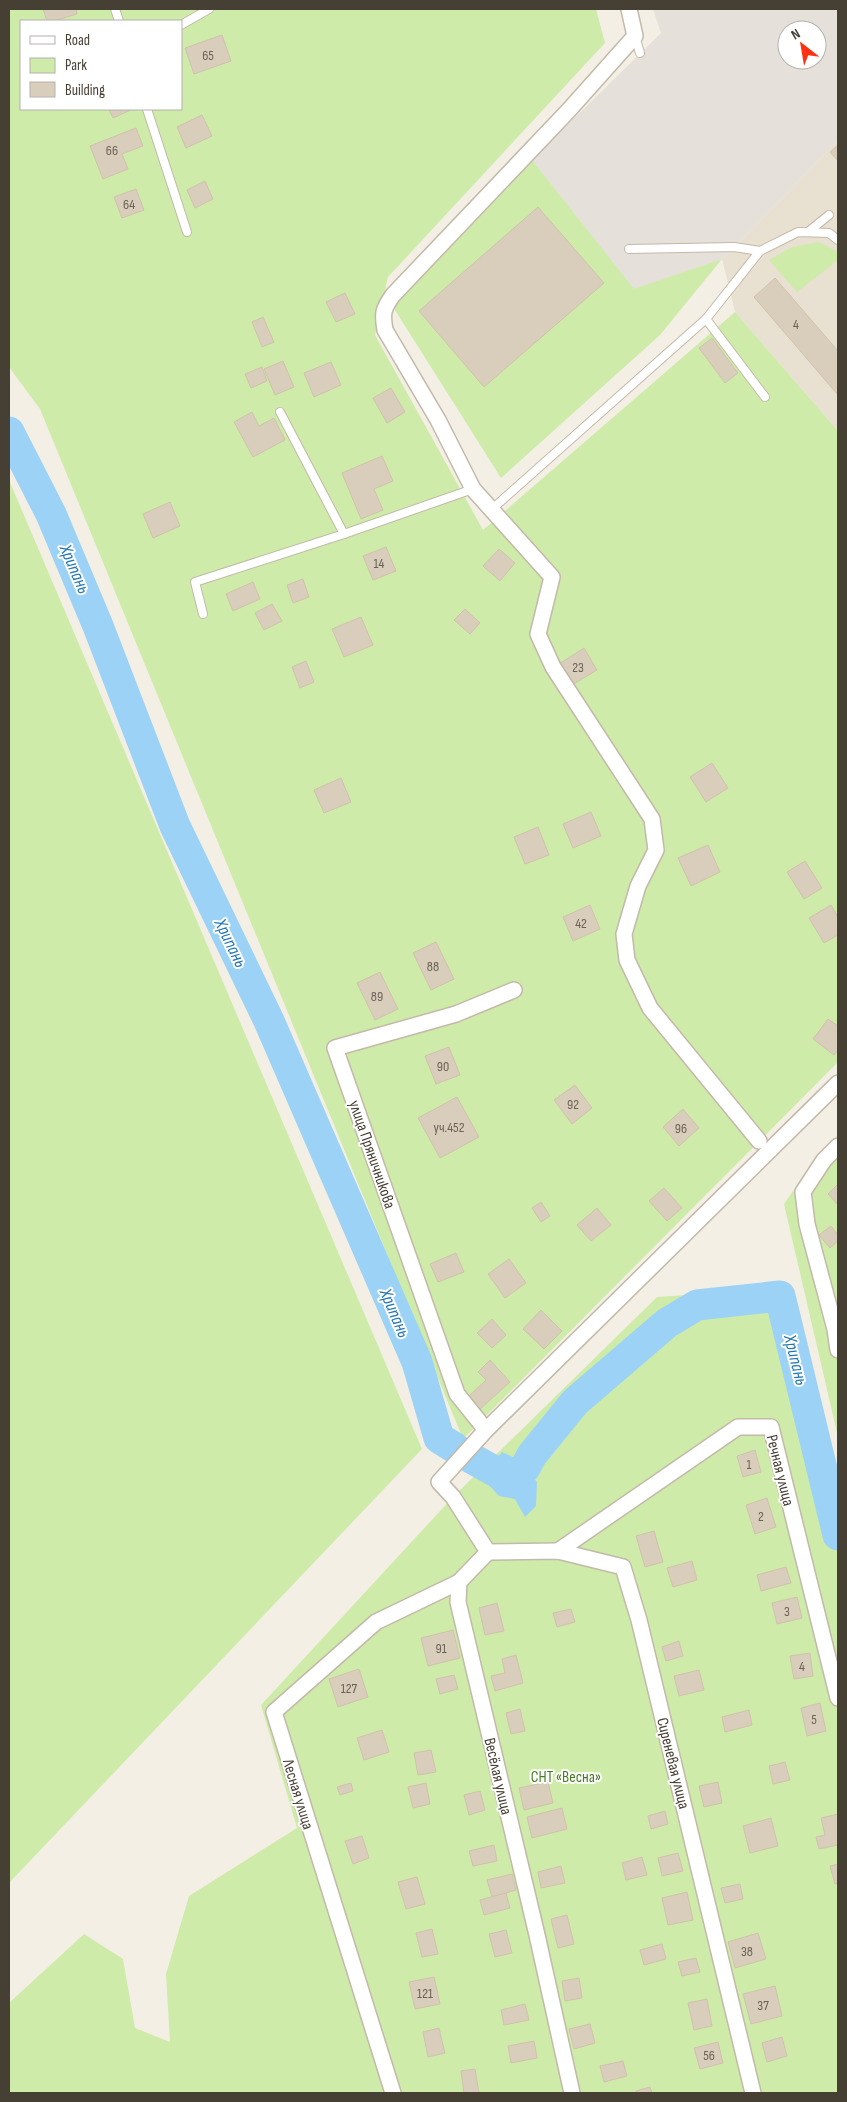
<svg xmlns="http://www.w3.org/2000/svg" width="847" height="2102" viewBox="0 0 847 2102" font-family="'Sofia Sans Condensed',sans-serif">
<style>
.residential{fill:#e8e1d2}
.industrial{fill:#e5e0d9;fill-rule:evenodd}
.green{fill:#ceeba9;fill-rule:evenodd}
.water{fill:#9bd2f6}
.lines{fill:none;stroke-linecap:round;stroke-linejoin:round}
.river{stroke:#9bd2f6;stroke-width:31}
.building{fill:#d9cdbc;stroke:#d1c2ab}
.service-casing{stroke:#c3b9a9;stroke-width:10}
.minor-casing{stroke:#c3b9a9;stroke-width:18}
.service{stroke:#fff;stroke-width:8}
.minor{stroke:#fff;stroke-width:15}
.labels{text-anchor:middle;stroke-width:4;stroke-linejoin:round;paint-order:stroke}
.number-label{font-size:14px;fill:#6b6256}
.street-label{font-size:16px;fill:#463f34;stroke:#fff}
.park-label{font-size:16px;fill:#457c22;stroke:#fff}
.water-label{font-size:18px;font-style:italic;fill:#2478b2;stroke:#fff}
</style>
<rect width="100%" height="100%" fill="#f4efe4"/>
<polygon class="residential" points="838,141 838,431 735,312 722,259"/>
<path class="industrial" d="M653,9h185v132l-116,118 -88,31 -102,-130 129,-127zM787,30h30v30h-30z"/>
<g class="green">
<path d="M9,9h587l9,34 -217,234 -13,58 108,195 252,-218 103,119v631l-375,377 -423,-1030 -31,-42zM21,21h160v88h-160z"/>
<polygon points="532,160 634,289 722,259 660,335 501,478 393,307"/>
<polygon points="819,242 838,252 838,260 797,292 769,260 792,247"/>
<polygon points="9,480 422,1449 9,1883"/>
<polygon points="838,1140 838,1437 784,1204 805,1174"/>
<polygon points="792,1288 838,1490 838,2093 9,2093 9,2003 84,1934 123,1959 135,2028 170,2042 166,1974 189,1896 297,1828 261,1705 453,1497 657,1297"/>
</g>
<polygon class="water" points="502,1452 515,1458 537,1482 536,1506 525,1517 515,1499 499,1496 489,1485 489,1469"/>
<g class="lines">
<g class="river">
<polyline points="9,432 51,514 98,626 175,826 269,1021 417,1362 439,1438 455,1448"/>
<polyline points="471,1458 507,1478 525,1468 532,1455 575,1402 667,1323 697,1305 780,1296 838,1535"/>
</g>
</g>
<g class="building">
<polygon points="43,9 76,9 77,14 54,21 47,21"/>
<polygon points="222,35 231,61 194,74 185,48"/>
<polygon points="109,109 133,109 113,118"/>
<polygon points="202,115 212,136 186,148 177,127"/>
<polygon points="136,128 143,146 122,154 128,169 103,179 90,146"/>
<polygon points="838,145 838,161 830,152"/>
<polygon points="205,181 213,199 195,208 187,190"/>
<polygon points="136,189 144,210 122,218 114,197"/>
<polygon points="538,207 604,283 484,387 419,311"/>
<polygon points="775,278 838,351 838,395 754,297"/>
<polygon points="345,293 355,314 336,322 326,302"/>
<polygon points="263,317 274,342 262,347 252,322"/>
<polygon points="712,338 738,373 725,383 699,348"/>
<polygon points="283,361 294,387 275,395 264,369"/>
<polygon points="331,362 341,385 314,397 304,373"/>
<polygon points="262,367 267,381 251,388 245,374"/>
<polygon points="391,388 405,412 387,423 373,398"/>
<polygon points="252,412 259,426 274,418 285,440 253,457 234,422"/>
<polygon points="382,456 393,481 374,489 383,510 361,519 342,473"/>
<polygon points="170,502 180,526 153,538 143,514"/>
<polygon points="386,547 396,571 373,580 363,556"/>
<polygon points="499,549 515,563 500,581 483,566"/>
<polygon points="303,579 309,597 293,603 287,585"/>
<polygon points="253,582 260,599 233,611 226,594"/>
<polygon points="272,604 282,621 264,630 255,613"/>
<polygon points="465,609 480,623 470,634 454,620"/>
<polygon points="361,617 373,645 344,657 332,629"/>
<polygon points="584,648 597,670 572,685 559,664"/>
<polygon points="306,661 314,682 300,688 292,667"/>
<polygon points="712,763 728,788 706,802 690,777"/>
<polygon points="341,778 351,802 324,813 314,790"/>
<polygon points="591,812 601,836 573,848 563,824"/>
<polygon points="538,827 549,855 525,864 514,837"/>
<polygon points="708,845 720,872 691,886 678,858"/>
<polygon points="805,861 822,888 804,899 787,872"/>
<polygon points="590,905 600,929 573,941 563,917"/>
<polygon points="831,905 838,917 838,935 824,943 809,918"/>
<polygon points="436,942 454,979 431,990 413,953"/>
<polygon points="380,972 398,1009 375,1020 357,983"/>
<polygon points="828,1019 838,1026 838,1050 834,1055 813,1039"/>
<polygon points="449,1047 460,1075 436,1084 425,1056"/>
<polygon points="575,1085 592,1108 572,1124 554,1100"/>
<polygon points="457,1097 479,1137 440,1158 418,1118"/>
<polygon points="683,1109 699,1128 679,1146 663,1127"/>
<polygon points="838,1184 838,1205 828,1194"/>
<polygon points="664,1188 682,1208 667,1221 649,1201"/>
<polygon points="541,1202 550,1216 541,1222 532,1208"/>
<polygon points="597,1208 611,1225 591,1241 577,1225"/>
<polygon points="831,1226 838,1235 838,1241 830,1248 819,1235"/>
<polygon points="456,1253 464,1272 438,1282 430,1264"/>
<polygon points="509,1259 526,1283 505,1298 488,1274"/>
<polygon points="541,1310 562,1331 544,1349 523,1329"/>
<polygon points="492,1319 506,1335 492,1348 477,1333"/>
<polygon points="490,1360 510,1382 480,1409 469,1396 486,1380 478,1372"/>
<polygon points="755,1450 761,1472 743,1477 737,1456"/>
<polygon points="767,1498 776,1527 755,1534 746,1505"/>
<polygon points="654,1531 663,1562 645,1567 636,1536"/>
<polygon points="692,1561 697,1580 673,1587 667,1568"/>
<polygon points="786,1567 791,1583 761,1591 757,1575"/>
<polygon points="797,1597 802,1618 777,1624 772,1603"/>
<polygon points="497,1603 504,1631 485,1635 479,1608"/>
<polygon points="571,1609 575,1622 557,1627 553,1613"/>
<polygon points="453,1630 460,1658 428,1666 421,1638"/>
<polygon points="679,1641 683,1656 666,1661 662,1647"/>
<polygon points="810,1653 813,1676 794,1679 790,1656"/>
<polygon points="516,1655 523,1683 495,1691 491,1676 505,1673 502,1659"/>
<polygon points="359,1669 368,1697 338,1707 329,1679"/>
<polygon points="699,1670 704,1690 679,1696 674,1676"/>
<polygon points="454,1675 458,1689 440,1694 436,1679"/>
<polygon points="820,1703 826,1731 807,1736 801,1708"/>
<polygon points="520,1709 525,1731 511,1734 506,1713"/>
<polygon points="749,1710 752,1725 725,1732 722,1717"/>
<polygon points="382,1730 389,1752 364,1760 357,1738"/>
<polygon points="431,1750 436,1772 418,1775 414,1753"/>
<polygon points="785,1762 790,1780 773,1784 769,1766"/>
<polygon points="548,1782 553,1803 524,1810 519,1788"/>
<polygon points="718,1782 722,1803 704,1807 699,1786"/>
<polygon points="351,1783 353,1791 340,1795 337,1787"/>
<polygon points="426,1783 430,1804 413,1808 408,1787"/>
<polygon points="480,1791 485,1810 469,1815 464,1795"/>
<polygon points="562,1808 567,1829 532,1838 527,1817"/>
<polygon points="665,1811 668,1824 651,1829 648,1816"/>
<polygon points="838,1814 838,1845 819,1849 816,1837 825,1835 821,1818"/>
<polygon points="771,1818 778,1846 750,1853 743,1826"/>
<polygon points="362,1836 369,1858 353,1864 345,1841"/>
<polygon points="494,1845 497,1861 473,1866 469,1851"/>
<polygon points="678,1853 683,1871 662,1876 658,1858"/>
<polygon points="642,1857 647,1875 626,1880 622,1863"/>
<polygon points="838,1864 838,1883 835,1884 830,1866"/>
<polygon points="561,1866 565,1883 541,1888 538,1872"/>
<polygon points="512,1874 516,1890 492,1897 487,1880"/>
<polygon points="417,1877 425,1904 406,1909 398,1882"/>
<polygon points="740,1884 743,1899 725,1903 721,1888"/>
<polygon points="687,1892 693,1920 668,1925 662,1898"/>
<polygon points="506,1893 510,1908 484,1915 480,1900"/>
<polygon points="567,1915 574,1944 558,1948 551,1919"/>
<polygon points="432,1929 438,1954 422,1957 416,1933"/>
<polygon points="506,1930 512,1953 495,1957 489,1934"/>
<polygon points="758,1933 766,1959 735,1968 728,1942"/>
<polygon points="662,1944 666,1959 644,1965 640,1950"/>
<polygon points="696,1958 700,1972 682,1976 678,1962"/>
<polygon points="434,1977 440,2004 415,2009 409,1982"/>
<polygon points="579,1978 582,1998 565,2001 562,1981"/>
<polygon points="775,1986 782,2016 751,2024 743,1994"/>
<polygon points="707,1999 712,2026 694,2030 688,2003"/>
<polygon points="525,2004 529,2020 504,2025 501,2010"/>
<polygon points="590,2024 595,2043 574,2049 569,2029"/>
<polygon points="439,2028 445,2053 428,2057 423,2032"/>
<polygon points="782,2037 787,2056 767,2062 762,2043"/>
<polygon points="534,2041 537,2058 511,2063 508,2046"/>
<polygon points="718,2042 723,2063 700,2069 694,2048"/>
<polygon points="623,2061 627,2076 604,2082 600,2066"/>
<polygon points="475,2069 479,2093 464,2093 461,2071"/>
<polygon points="650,2087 652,2093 636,2093 636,2091"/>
</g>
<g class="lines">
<g class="service-casing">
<g id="service">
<polyline points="115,9 119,21"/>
<polyline points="181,25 209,9"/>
<polyline points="635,36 640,53"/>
<polyline points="147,109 187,232"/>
<polyline points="808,232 829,215"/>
<polyline points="629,249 734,247 760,251"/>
<polyline points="706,319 765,397"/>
<polyline points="280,412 344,534"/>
<polyline points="491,510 706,319 760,251 798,232 829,233 838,240"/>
<polyline points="203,614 195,582 344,534 473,489"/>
</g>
</g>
<g class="minor-casing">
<g id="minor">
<path d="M629,9l6,27 -66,74 -176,185c-10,14 -11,18 -8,35l53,90 35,69 79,88 -14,57 15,33 99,152 4,31 -18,36 -14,48 3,26 23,48 109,133"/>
<polyline points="838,1146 824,1160 803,1192 807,1224 835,1329 838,1350"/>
<polyline points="486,1430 457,1394 335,1048 456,1014 514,990"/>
<polyline points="558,1551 738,1427 771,1427 838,1698"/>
<polyline points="488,1552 558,1551 623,1567 639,1620 753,2093"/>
<polyline points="393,2093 274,1712 376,1622 459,1582"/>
<polyline points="572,2093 537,1935 458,1602 459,1582 488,1552 453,1497 439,1482 486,1430 838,1083"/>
</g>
</g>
<use href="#service" class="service"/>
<use href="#minor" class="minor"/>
</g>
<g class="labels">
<g class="number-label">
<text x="208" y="60">65</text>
<text x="112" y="155">66</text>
<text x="129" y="209">64</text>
<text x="796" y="329">4</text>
<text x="379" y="568">14</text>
<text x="578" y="672">23</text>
<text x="581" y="928">42</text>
<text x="433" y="971">88</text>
<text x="377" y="1001">89</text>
<text x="443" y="1071">90</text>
<text x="573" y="1109">92</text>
<text x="449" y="1132">уч.452</text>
<text x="681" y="1133">96</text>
<text x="749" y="1469">1</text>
<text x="761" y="1521">2</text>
<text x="787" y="1616">3</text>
<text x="441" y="1653">91</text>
<text x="802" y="1671">4</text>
<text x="349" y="1693">127</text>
<text x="814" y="1724">5</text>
<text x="747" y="1956">38</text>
<text x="425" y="1998">121</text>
<text x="763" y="2010">37</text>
<text x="709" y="2060">56</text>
</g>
<g class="street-label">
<text transform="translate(373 1154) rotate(71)" y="6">улица Пряничникова</text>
<text transform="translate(781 1470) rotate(76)" y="6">Речная улица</text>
<text transform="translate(674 1763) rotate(76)" y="6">Сиреневая улица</text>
<text transform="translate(499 1776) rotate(77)" y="6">Весёлая улица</text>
<text transform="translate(299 1794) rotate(73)" y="6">Лесная улица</text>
</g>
<g class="park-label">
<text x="566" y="1782">СНТ «Весна»</text>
</g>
<g class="water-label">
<text transform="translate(75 569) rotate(67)" y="6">Хрипань</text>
<text transform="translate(231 943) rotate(64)" y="6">Хрипань</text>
<text transform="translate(395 1313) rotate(67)" y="6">Хрипань</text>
<text transform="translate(796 1360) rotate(76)" y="6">Хрипань</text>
</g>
</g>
<rect width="847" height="2102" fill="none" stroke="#463f34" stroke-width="20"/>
<rect x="20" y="20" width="162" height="90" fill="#ffffff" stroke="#b5b2ae"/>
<rect x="30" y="36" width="25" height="8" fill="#ffffff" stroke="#b5b2ae"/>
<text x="65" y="45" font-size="15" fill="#463f34">Road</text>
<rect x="30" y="58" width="25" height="15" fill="#ceeba9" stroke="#b5b2ae"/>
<text x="65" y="70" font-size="15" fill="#463f34">Park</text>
<rect x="30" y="82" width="25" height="15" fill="#d9cdbc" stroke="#b5b2ae"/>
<text x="65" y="95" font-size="15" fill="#463f34">Building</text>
<g transform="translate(802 45) rotate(329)"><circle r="24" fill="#ffffff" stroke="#b5b2ae"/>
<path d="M0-4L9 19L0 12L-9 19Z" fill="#ff3110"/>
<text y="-8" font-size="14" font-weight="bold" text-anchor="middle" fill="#463f34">N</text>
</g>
</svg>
